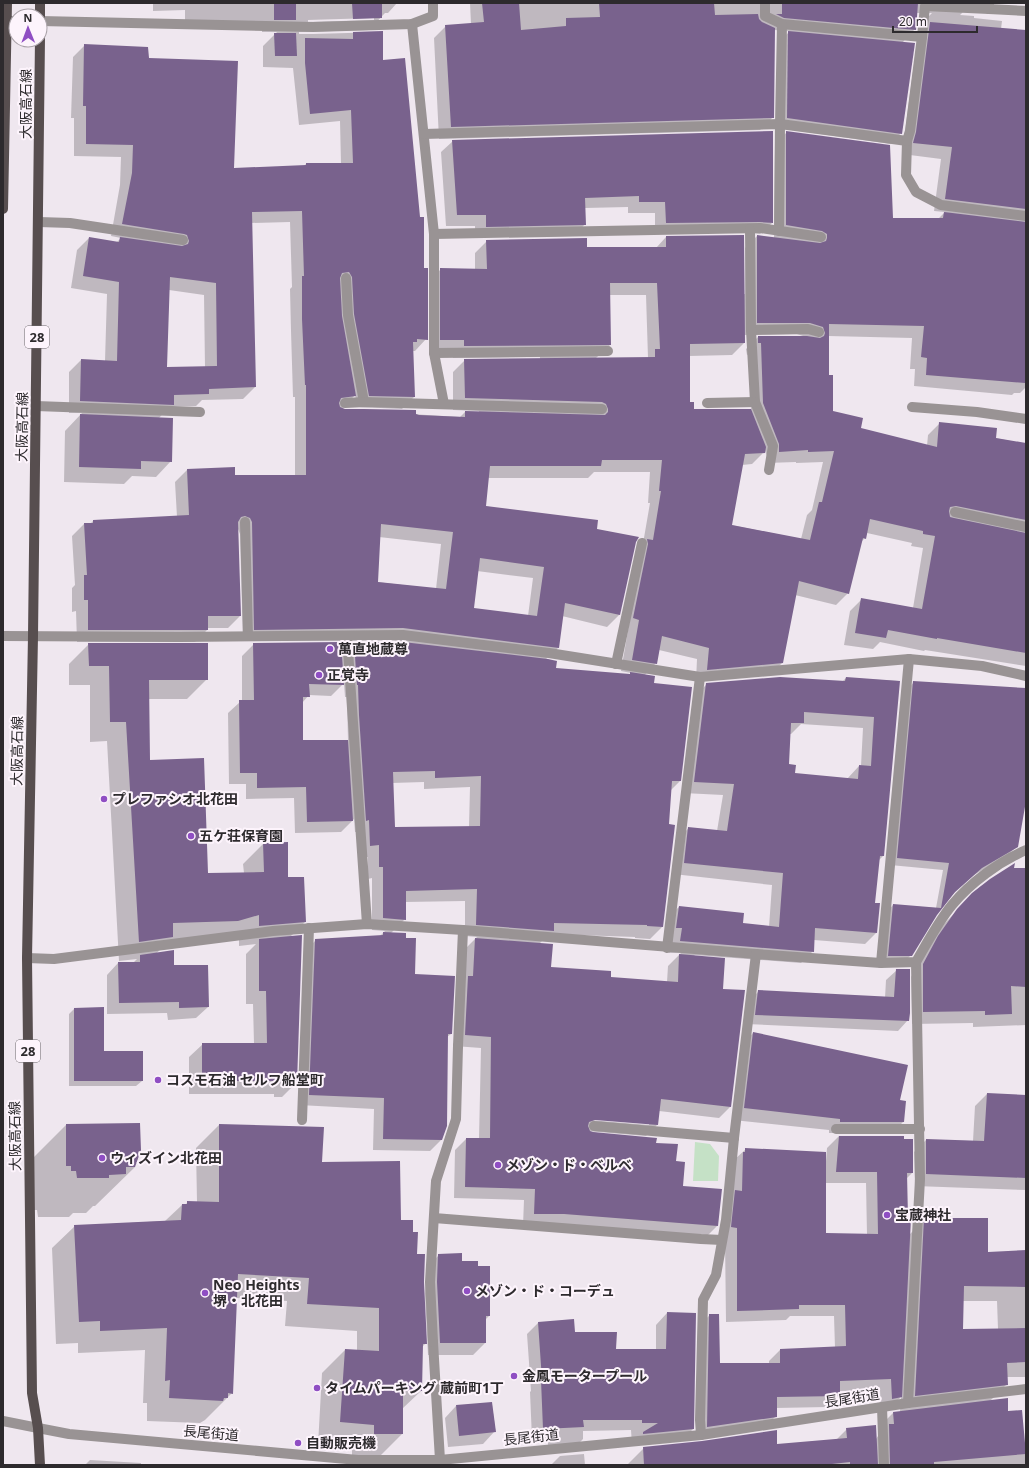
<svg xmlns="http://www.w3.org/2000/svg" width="1029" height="1468" viewBox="0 0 1029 1468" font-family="'Noto Sans','Noto Sans JP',sans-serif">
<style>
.green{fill:#c5e1c6}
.shadow{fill:#0003;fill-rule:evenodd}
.building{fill:#79628d;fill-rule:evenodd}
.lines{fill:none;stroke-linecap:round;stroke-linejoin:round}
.service{stroke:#999394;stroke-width:10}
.minor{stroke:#999394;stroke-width:10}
.tertiary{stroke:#999394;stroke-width:10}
.primary{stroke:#574e4f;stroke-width:10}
.poi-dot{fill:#8f4ec3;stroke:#fdf4fc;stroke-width:1.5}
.labels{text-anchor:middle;stroke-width:4;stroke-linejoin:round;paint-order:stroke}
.shield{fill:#fdf4fc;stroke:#6b676b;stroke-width:1}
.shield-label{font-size:13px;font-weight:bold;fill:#2d2a2d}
.street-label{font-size:14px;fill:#2d2a2d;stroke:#fdf4fc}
.poi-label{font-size:14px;font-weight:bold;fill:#2d2a2d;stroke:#fdf4fc;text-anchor:start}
</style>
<rect width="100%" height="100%" fill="#efe7ef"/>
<polygon class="green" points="695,1142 710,1144 719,1156 718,1181 693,1181"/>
<g class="shadow">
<path d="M153,3h244l-9,10h-3l-16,17 -70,2v2h14l69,-2v29l41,208 3,70 -11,12h-3l2,46 -12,12 -44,-2 -3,-12 -12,13h-3l5,2 115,7 5,-5 14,1v-2l-26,-1v-38l12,-12 75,-1v-2l-87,1v-6l-24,-1v-70l12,-12 34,1v-17l12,-12 99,7h70l10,-11 77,57h2v-46l12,-12 17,2 1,-94 12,-12 105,87h46l7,-7 -11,-1 7,-52 -39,-5 17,-128 13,-13h-15l-2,16 -13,14 -1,90 -10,11 -114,-16 2,-86 11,-11 -16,-1 -1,87 -13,13 -321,9 -5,-101 12,-12 25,-2 -1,-21h502l-12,12 14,1v2l28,3 -1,8 25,2v356l-6,6h-6l-2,2 -98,-9 1,-17h-5l2,-31 -84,-2 1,40 3,36 28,17 67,17 1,-11 12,-12 55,15 31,6v222l-101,-16 -1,1 -44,-9 -7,7 -29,-4 6,-34 12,-12 51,9 10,-60 -12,-2 1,-3 -45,-10 -2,5 -4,4 -13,51 -12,12 -41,-10 -13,68 -12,12 -74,6 1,-22 -38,-9 -3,13 -12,13 9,8 27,97 -10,10 -8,136 -12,12 -15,-1v-1l-86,-3 -10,10 11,24 60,10 57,4 1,-16 13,-13h-12l-2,-35 12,-11 63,17 27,3 3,-42 -99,-11 4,-35 12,-11 28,3 6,-36 -40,-2 12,-97 12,-12 135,-2 4,-4 53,3 -16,175 -5,5 -4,43 2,29 -11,11 -51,-4 -1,11 -12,12 -106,-8 -1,1 28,34 8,117 -11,11 -60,-7 -2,14 -11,11 -59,-5 68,13 20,18 7,25 39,3 -4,36 -11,11 -183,-12 1,-25 -70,-2 1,-48 11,-11h13l2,-91 -27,-2 10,-96 13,-13 -12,-1v-35l-60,1v17l-14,14 23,42 37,59 -4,3 -6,103 -11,11 -57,-1 1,-41 -75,-4 6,-154 11,-11 63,-3 6,-6 -13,-1v-52l-4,1v-22h-10v-25h-3l-1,-13 -13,13 -46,1 -1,-35 -48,1v-15h-17l-1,-71 12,-11 2,-1v-45l12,-12 87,12 13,-13h45v-2l-8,-1 -148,1 -3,-107 -2,-5 2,87 -12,12h-21v2l-12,12h-118l-1,-31 -4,1v-24l3,-3 -3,-49 12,-12h6l3,-3 84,-4 -2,-35 12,-12 47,6h61v-79h-2l-2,-66 -1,-42 2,-2 -2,-65 -39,1 4,164 -12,12 -41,1 -6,6h-26l-11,12 12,43 -15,16 -24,-1 -8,8 -60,-2 1,-51 17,-18h-13v-41l12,-12 24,1 2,-67 -36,-6 6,-38 12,-12 27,5 5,-5 -10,-2 9,-51 1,-28 -47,-1v-38h-3l2,-61 12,-12 63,14 85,110 71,-3 2,-2h35l-1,-43 -41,4 -6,-57 -30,-1v-21l14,-14h-15v-7h-77v-15l-32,1zM374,18v2l-66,2v-2zM169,290l35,5 1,73h-39zM609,295h37l2,63h-52l14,-13zM797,334l6,2 -45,1 -12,12 1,6 2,-1 2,56h-58l-4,-7v-47l43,-1 12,-12v-8zM765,451l2,5v7l29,-1v1l27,-1 -11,48 -5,5 -6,24 -70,-14 11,-60 10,-1zM594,472h56l-2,31h2l-29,168 10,2 -2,2 -74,-6 -10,-9 13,-12 4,-32 45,11 12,-12 16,-74 -39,-12 -111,-23 3,-28h100zM379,537l62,7 -5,45 -59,-7zM477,571l56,7 -5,38 -55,-7zM344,683l1,14h2l1,44 -46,1v-39l7,-8 22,1zM801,724l62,4 -2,38h-2l-12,13 -53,-5 -6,-9 2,-31h1zM424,782v7l46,-2 -1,40 -75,1 -2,-45zM590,1118l59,5v2l-60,-5z"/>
<polygon points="453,141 772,223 760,234 748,232 655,234 655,213 628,213 628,207 585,208 585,224 574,236 475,237 475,226 446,226 441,152"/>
<polygon points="89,644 207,679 187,699 148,699 149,761 207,874 244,873 243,864 263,844 287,878 305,922 289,938 296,1083 282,1097 274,1097 274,1094 189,1094 189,1057 203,1044 254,1044 253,1004 246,1004 246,954 256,944 239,946 239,934 167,942 156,954 173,966 208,1007 196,1018 168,1020 167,1013 107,1014 107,975 118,963 133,963 137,959 119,961 107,741 90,742 90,685 69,685 69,664"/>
<polygon points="914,682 1026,689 1026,795 1017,846 1009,854 974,875 952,895 936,914 911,955 904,962 881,963 886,913 893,905 936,908 943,870 890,865 907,690"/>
<polygon points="1013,869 1026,869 1026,1025 973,1027 973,1023 912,1024 911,977 931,942 945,923 981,886"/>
<polygon points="897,970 908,1020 898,1031 746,1024 748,1002 759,991 885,998 886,980"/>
<polygon points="75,1008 103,1052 142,1081 136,1086 69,1086 69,1014"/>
<polygon points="753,1033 899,1101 905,1102 903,1122 892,1133 829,1133 829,1130 733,1120 742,1045"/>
<polygon points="987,1094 1026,1096 1026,1190 915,1186 914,1152 926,1140 973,1141 975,1106"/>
<polygon points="66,1125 135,1167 95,1206 93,1206 86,1213 73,1213 69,1217 38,1217 37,1210 32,1210 27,1164"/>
<polygon points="219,1125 323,1128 321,1163 400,1221 412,1233 423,1282 426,1343 422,1347 421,1391 402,1409 402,1434 379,1457 352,1456 352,1447 318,1445 322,1373 345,1350 357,1351 357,1331 285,1326 287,1301 236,1298 232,1393 205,1420 200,1423 147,1421 147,1403 143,1403 145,1350 78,1353 78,1343 56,1344 52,1248 75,1226 165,1221 182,1205 185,1205 188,1202 197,1202 196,1148"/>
<path d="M839,1136l73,37 -6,6 1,40 3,15 15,-15 62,34 39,-2v126h-19v7l-17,17 17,11 14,-1 5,54h-398v-1l16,-16 132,-3 60,-5 11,-11 29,10 2,-3v-8l15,-15 7,-1 1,-15 -12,12 -8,1 -1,-20 -41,1v4l-12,12 -51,1v8l-12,12 -68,11 2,-113 12,-11 9,49h50v-3l11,-11 55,-2 -1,-32h-44l-4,4 -60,2 -1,-83 9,-79 12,-11 80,12 1,-13zM825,1183h41l1,52 -42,-1zM963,1301h34l1,28 -36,1z"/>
<polygon points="439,1255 461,1262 489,1316 485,1320 485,1343 473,1355 428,1355 425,1294 427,1267"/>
<polygon points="667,1313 693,1429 682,1440 632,1445 631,1430 583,1431 583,1439 572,1450 548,1453 548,1439 532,1439 530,1392 531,1391 527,1334 538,1323 574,1333 615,1350 656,1350 656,1325"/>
<polygon points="456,1406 494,1432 483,1444 448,1447 445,1418"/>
<polygon points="584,1454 585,1465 551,1465 560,1456"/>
<polygon points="90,1460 141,1463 141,1465 85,1465"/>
<polygon points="606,1464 607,1465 588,1465"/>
</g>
<g class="building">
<rect x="274" y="3" width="22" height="17"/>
<polygon points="352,3 382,3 382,18 353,19"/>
<polygon points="482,3 519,3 521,30 566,26 566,18 600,17 599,3 714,3 715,15 758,14 759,19 762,22 775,28 774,118 451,127 445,25 484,22"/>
<polygon points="782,3 918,3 916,30 784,18 776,14 782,14"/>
<polygon points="930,22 1026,30 1026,209 945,199 952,147 913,143 916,132"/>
<path d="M383,31v29l22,-2 15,159h4v51h4v72l-11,-1v3h-4l2,55 -46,-1 -15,-82 -2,-37 -3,-5 -7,1 -2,5 2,38 14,80 -15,2 -2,5 1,4 5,2h19l52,1v4l3,1 46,2v-6l140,4 3,-3v-3l-2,-5 -4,-2 -137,-4 -1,-39 191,-2v-8h5l-3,-66h-47l1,62 -147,1v-6h-24v-72l47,1 -1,-29 101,-2v9h79v-11l78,-1 1,108 -55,1v58h4v7h57l15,38 -1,6 -20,1 -13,71 78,15 9,-38h3l12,-51 -26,1v-2l-29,2v-8l-16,-41 -2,-60h-3v-7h49l13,2 4,-2 1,-3 -2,-6 -13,-4h-53v-88l63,8 6,-2 1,-3v-4l-5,-3 -36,-6v-94l104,14 3,73h50l1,-6 82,10 -1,161 -99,-8 1,-17 -6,-1 3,-31 -95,-2v51h4v36l30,7 -2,10 76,19 2,-25 58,6 -1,10 30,5v77l-70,-14 -6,1 -1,4 1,6 4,1 72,15v120l-89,-15v1l-49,-9 -2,8 -31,-5 6,-35 61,11 13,-73 -12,-2v-3l-53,-12 -4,20 -3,-1 -14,56 -50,-13 -16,82 -76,7 2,-22 -47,-12 -5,28 -25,-4 7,-40 -6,-2 15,-74 -1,-5 6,1 8,-49h-2l3,-31h-60l-1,6h-111l-4,40 112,14 -1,9 42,8 -3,5 -16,73 -55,-12 -6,45 -156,-20 -149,2 -2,-108 -2,-4 -5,-2 -4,1 -3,5 3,94h-33v14h-120v-30h-4v-25h3l-3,-52h9v-3l96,-5 -2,-46 48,-2v8h71v-90h-1l-3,-66v-43h2l-2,-65 -50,1 4,175 -47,2v5l-35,1v10l-94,-4 1,-42 36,2 2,-79 -36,-6 6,-39 30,5 1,-5 62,9 6,-2 1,-3 -2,-6 -3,-1 -62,-10 10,-51 1,-28 -47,-1v-38h-3l1,-62 64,3 1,11 89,3 -4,107 72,-3v-2h47l-2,-53 -41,4 -5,-51v-25l48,1v-7zM170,277l46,6 1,83 -50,1zM381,524l72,8 -7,57 -68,-7zM480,558l64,9 -7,49 -63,-8z"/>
<polygon points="788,31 915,43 902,134 787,118"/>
<polygon points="274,33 296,33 297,56 275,56"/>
<polygon points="773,131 773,223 760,222 666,223 665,202 639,202 639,196 585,198 586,225 486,227 486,215 457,215 452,140"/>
<polygon points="80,414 173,418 172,462 141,461 141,469 79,467"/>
<polygon points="341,642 344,685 309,684 310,697 303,697 303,740 348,740 353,821 307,822 306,787 257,788 257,773 240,773 239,700 254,700 253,643"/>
<path d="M354,642h49l145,17 9,2 -1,7 74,6v-2l25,4 -1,7 38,4 -11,94h-9l-3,43 6,1 -12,102 -16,-1v-1l-93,-2v8l-78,-6 1,-36 -71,2v29l-23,-2v-51h-4v-22l-9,1 -1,-26 -3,1 -7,-106 -1,-30h-1zM435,771v7l46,-2 -1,50 -85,1 -2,-55z"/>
<polygon points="88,643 208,643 208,680 149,680 150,760 204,758 208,873 264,872 263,843 288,842 288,877 304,877 306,922 259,926 259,915 238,921 173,923 173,937 139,942 126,722 110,722 109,666 89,666"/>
<path d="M780,677l65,4 1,-4 54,4 -16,175h-4l-5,47h5l-3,30 -62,-5 -1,24 -134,-11 2,-13h-6l3,-22 65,7 -1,10 36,4 4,-54 -99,-10 4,-36 39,4 7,-47 -40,-2 12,-99zM804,712l70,5 -3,49 -12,-1 -1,14 -63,-6 1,-8 -7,-1 2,-41h13z"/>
<polygon points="913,681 1026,688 1026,801 1018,847 982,868 955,892 937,915 912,956 888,956 893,904 941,908 949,863 897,858"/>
<polygon points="1015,863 1014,868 1026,868 1026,987 1011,986 1012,1014 985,1015 985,1011 923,1012 923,964 938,936 957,909 972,893 990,879"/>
<polygon points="383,932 406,933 406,938 416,938 415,974 455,976 452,1034 448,1034 447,1126 442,1140 383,1139 384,1098 309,1095 315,939 383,935"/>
<polygon points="302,935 297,1083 287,1084 287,1081 202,1081 202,1043 267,1043 266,991 259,991 259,939"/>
<polygon points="475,938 553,944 551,967 611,971 611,977 678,982 679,954 725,958 723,989 745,990 731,1107 661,1099 658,1125 595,1120 589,1122 588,1126 590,1131 593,1132 657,1138 656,1143 678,1144 676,1161 685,1162 683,1186 722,1189 718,1226 564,1214 534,1214 535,1189 465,1187 466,1138 490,1138 491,1037 465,1035 468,976 473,976"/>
<polygon points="174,950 174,965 208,965 209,1007 179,1008 179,1002 119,1003 118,962 140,962 140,955"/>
<polygon points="896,969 910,969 910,1013 909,1021 755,1015 758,990 894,997"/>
<polygon points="104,1007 104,1051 143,1051 143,1081 74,1081 74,1008"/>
<polygon points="753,1032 908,1065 900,1100 906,1101 904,1122 840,1122 840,1119 744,1108"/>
<polygon points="987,1093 1026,1095 1026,1178 926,1174 926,1139 984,1141"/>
<polygon points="140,1123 141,1150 135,1167 126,1167 126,1174 109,1175 109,1178 77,1178 76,1171 71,1171 71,1166 66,1166 66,1124"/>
<polygon points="219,1124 324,1127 322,1162 400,1161 401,1220 413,1220 413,1232 418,1232 417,1254 425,1254 424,1282 427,1344 423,1344 422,1391 403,1391 403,1434 374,1434 374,1425 340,1422 345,1349 379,1351 379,1308 307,1304 309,1278 238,1274 233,1394 228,1393 228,1398 224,1398 223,1401 169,1398 170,1380 165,1381 167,1328 100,1331 100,1321 79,1322 74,1225 181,1220 182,1204 187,1204 187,1201 219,1202"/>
<polygon points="839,1136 904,1136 904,1139 913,1139 913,1173 907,1173 908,1218 911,1218 902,1397 892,1399 891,1379 840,1381 840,1396 777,1397 777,1417 707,1427 709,1314 719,1314 720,1363 780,1363 780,1349 846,1346 845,1305 799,1305 799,1309 737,1311 737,1228 731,1227 735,1190 742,1191 743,1152 745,1152 745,1148 826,1152 826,1233 878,1234 877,1172 836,1172"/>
<polygon points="924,1218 988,1218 988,1252 1026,1250 1026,1287 964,1286 963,1329 1026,1328 1026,1362 1007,1363 1008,1385 915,1396"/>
<polygon points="462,1253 462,1261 478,1261 478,1266 490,1266 490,1316 486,1316 486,1343 440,1343 437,1282 438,1254"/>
<polygon points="667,1312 696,1313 694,1429 643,1434 643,1432 658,1423 642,1423 642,1420 583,1420 584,1427 543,1429 541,1380 542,1380 538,1322 574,1319 575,1332 617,1332 616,1349 666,1349"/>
<polygon points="1008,1398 1008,1411 1022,1410 1026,1454 934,1462 934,1465 890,1465 889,1424 894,1424 893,1412"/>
<polygon points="492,1402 496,1432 459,1436 456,1405"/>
<polygon points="876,1425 878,1465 850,1465 850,1462 823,1465 644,1465 643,1447 702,1441 777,1430 777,1444 847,1438 846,1428"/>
</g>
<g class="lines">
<g class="service">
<polyline points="989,9 1026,11"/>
<polyline points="39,222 70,223 183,240"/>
<polyline points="779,231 780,124"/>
<polyline points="751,330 808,329 819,332"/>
<polyline points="434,353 608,351"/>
<polyline points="36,406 200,412"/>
<polyline points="245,522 248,636"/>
<polyline points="347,636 367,924"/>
<polyline points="667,948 700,677"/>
<polyline points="458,1046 463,930"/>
<polyline points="302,1120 309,928"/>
<polyline points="594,1126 734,1138"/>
<polyline points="836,1129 920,1129"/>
<polyline points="433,1342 440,1460"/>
</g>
<g class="minor">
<polyline points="765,3 765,16 782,24 922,37"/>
<polyline points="3,21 16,21"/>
<polyline points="40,21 313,27 412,24 433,16 433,3"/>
<polyline points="412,24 434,234 760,228 821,237"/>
<polyline points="780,124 782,24"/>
<polyline points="424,134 780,124 849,133 907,141 906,175 916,192 941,205 1026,216"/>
<polyline points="907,141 910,131 922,37 925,6 989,9 989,3"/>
<polyline points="750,229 751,330 755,402 773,446 769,470"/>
<polyline points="434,234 434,353 444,404"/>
<polyline points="346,278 348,315 364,402"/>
<polyline points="345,403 364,402 602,409"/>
<polyline points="707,403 755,402"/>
<polyline points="912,407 977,412 1026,419"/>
<polyline points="955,512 1026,527"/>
<polyline points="3,636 179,637 403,635 549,653 700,677 909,659 982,666 1026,676"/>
<polyline points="616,664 642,543"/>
<polyline points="27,958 54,959 273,931 367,924 463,930 756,954"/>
<polyline points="881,963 909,659"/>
<polyline points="434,1218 701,1239 722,1240"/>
<polyline points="433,1342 430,1282 436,1181 456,1119 458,1046"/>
<polyline points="908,1403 920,1179 916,962"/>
<polyline points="882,1407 884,1465"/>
<polyline points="38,1428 69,1434 358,1460 440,1460 701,1435 908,1403 1026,1389"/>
<path d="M701,1435l-1,-15 3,-120 13,-25 10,-55 8,-82 22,-184 125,9 35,-1c11,-19 22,-40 36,-57 19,-23 47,-43 74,-55"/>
</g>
<polyline class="tertiary" points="3,1421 38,1428"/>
<g class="primary">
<polyline points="40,16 40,3"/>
<polyline points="40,38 33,636 27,958 32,1393 38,1428 40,1465"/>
<polyline points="3,209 7,3"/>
</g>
</g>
<g class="poi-dot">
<circle cx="330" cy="649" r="4"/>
<circle cx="319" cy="675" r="4"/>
<circle cx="104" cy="799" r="4"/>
<circle cx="191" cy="836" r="4"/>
<circle cx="158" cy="1080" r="4"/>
<circle cx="102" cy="1158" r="4"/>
<circle cx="498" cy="1165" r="4"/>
<circle cx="887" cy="1215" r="4"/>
<circle cx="467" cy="1291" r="4"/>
<circle cx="205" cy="1293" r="4"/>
<circle cx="514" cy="1376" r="4"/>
<circle cx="317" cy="1388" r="4"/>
<circle cx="298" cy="1443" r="4"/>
</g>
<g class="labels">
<g class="shield">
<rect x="25" y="326" width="24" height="22" rx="3"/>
<rect x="16" y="1040" width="24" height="22" rx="3"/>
</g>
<g class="shield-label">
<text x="37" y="342">28</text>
<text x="28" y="1056">28</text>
</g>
<g class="street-label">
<text transform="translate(26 104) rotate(-90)" y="5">大阪高石線</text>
<text transform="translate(22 427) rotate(-89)" y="5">大阪高石線</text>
<text transform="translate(17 751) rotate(-89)" y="5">大阪高石線</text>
<text transform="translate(15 1136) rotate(-91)" y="5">大阪高石線</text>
<text transform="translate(852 1398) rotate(-9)" y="5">長尾街道</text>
<text transform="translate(211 1433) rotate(5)" y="5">長尾街道</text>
<text transform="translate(531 1437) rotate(-6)" y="5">長尾街道</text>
</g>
<g class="poi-label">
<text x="338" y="654">萬直地蔵尊</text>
<text x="327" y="680">正覚寺</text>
<text x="112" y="804">プレファシオ北花田</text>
<text x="199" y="841">五ケ荘保育園</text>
<text x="166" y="1085">コスモ石油 セルフ船堂町</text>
<text x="110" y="1163">ウィズイン北花田</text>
<text x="506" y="1170">メゾン・ド・ベルベ</text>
<text x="895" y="1220">宝蔵神社</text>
<text x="213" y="1290">Neo Heights<tspan x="213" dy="16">堺・北花田</tspan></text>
<text x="475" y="1296">メゾン・ド・コーデュ</text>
<text x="522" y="1381">金鳳モータープール</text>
<text x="325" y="1393">タイムパーキング 蔵前町1丁</text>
<text x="306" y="1448">自動販売機</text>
</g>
</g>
<rect width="1029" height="1468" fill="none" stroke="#2d2a2d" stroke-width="8"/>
<g transform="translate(28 28) rotate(359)"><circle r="19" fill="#fdf4fc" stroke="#aaa3a9"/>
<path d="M0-3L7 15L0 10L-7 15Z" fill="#8f4ec3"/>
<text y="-6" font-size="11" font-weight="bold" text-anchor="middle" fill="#2d2a2d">N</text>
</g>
<path d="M893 26v6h84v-6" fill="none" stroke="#2d2a2d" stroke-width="2"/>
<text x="899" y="26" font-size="12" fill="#2d2a2d" stroke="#fdf4fc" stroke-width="3" paint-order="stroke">20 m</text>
</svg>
